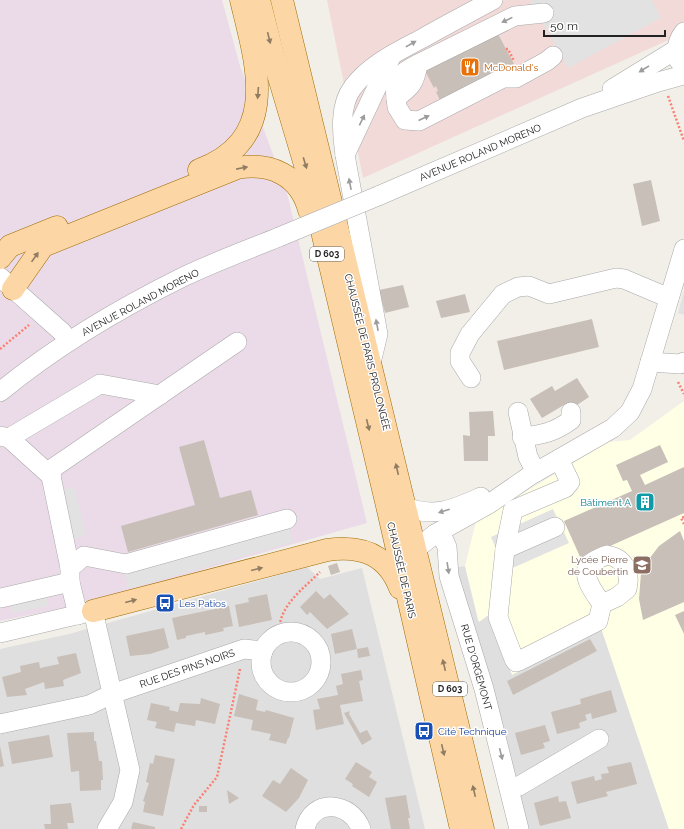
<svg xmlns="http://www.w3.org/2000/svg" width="684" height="829" viewBox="0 0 684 829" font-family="Raleway,sans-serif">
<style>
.residential{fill:#e0dfdf}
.commercial{fill:#f2dad9}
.industrial{fill:#ebdbe8}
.education{fill:#ffffe5}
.parking{fill:#e2e2e2}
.building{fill:#c7bfb8}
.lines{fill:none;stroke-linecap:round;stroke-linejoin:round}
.minor-casing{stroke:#a9a9a9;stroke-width:20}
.major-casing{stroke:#a06b00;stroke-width:23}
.path{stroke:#fa8072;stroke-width:2.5;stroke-dasharray:2 2;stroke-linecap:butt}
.minor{stroke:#fff;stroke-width:19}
.major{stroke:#fcd6a4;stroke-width:22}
.minor-bridge-casing{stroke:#a9a9a9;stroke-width:20;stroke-linecap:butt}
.minor-bridge{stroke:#fff;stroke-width:19}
.oneway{fill:#9c9c9c}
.oneway2{fill:#8f7c63}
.labels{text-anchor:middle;stroke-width:3;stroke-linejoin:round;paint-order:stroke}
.shield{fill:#fff;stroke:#646464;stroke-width:1}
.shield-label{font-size:9px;font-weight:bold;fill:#222}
.food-label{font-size:10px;fill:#c56008;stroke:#fff;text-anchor:start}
.street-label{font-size:10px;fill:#222;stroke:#fff}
.culture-label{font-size:10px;fill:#0d838f;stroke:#fff;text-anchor:end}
.education-label{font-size:10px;fill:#785e54;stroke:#fff;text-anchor:end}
.transit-label{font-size:10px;fill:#164399;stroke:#fff;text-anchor:start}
</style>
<rect width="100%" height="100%" fill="#f2efe9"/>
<g class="residential">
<polygon points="465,566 478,621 490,614 601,628 669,829 513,829 501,781 440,571"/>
<polygon points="307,567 320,579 362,568 425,829 0,829 0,649 69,634"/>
</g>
<polygon class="commercial" points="327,0 684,0 684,33 363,178"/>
<polygon class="industrial" points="0,0 222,0 240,66 286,189 367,523 79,605 0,621"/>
<polygon class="education" points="684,401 684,829 669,829 601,628 512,675 490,614 479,622 465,566 476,522 608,442 630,440"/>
<g class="parking">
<polygon points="530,0 652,0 661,18 568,68"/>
<polygon points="684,291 684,315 678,313"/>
<polygon points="74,487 86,535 74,539 62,490"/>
<polygon points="553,509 569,543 506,571 491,537"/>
<polygon points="288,525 293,542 129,589 124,571"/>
<polygon points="45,592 48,606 12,613 9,600"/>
</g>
<g class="building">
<polygon points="498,34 514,64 441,102 436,92 438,91 436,86 434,88 425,71"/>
<polygon points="651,180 660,221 642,226 633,184"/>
<polygon points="403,285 409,307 385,313 379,290"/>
<polygon points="465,294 470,312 441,318 436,301"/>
<polygon points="592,319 599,347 504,370 497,341"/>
<polygon points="577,378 589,397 568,411 564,405 542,418 530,399 552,386 555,391"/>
<polygon points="493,411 495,436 488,436 488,461 464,461 463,435 470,436 469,412"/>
<polygon points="204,440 220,498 251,490 258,515 128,552 121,526 195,505 179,447"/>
<polygon points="660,445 668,462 640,475 645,485 684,467 684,513 581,559 564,521 632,491 627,480 623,481 616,465"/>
<polygon points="680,531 684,541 684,602 643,620 639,599 641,573 646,563 659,546"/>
<polygon points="337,563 340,572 331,575 328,566"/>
<polygon points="316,591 324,599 330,594 349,614 327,629 310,612 307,615 300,607"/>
<polygon points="267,594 272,620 239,627 235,605 249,602 248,598"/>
<polygon points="229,606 233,626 223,628 224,631 205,635 205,632 186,636 186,638 177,640 172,618"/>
<polygon points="684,611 684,634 675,615"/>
<polygon points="164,628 169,648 150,654 130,656 126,636"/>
<polygon points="352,629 357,649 335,654 331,634"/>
<polygon points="590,639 597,651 513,695 507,681"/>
<polygon points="368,647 370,656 358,658 357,649"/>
<polygon points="76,653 81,673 63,680 64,686 45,689 44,682 25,689 27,695 7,697 2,677 21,672 20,666 39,662 40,668 59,664 57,657"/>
<polygon points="361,670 363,680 359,681 363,701 340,705 344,724 316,730 313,710 320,709 317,699 338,695 336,686 343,684 341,674"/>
<polygon points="611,690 617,712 592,719 591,713 585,715 587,720 579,723 580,728 557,734 551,712 581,704 580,699"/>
<polygon points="239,694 258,700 256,710 265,712 266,710 294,718 289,738 288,738 286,744 269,740 271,734 251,730 253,720 234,716"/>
<polygon points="201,698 220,704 215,724 196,720 195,726 176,723 174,732 155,728 157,722 147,720 151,703 170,707 169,710 178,712 180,703 200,704"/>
<polygon points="350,711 349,714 360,733 367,730 372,739 362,745 344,713"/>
<polygon points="545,725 550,741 543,743 545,748 521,755 515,733"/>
<polygon points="94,732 94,741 96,741 99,761 102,761 103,780 101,780 101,790 80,791 79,771 71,772 67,733"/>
<polygon points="49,735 53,757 12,764 8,742"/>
<polygon points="0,746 4,766 0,767"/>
<polygon points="155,755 175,759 163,816 143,812 145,802 143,801 149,783 146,782 150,763 153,764"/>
<polygon points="356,762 372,772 369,777 377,782 369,797 352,786 353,784 345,779"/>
<polygon points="631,762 637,784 606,792 608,796 577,804 571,782 594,776 595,781 602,779 601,774 609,773 607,767"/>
<polygon points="291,768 308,780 299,798 286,812 262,796 273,780 280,784"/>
<polygon points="227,790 239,798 229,804"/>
<polygon points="406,795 410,818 408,818 410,829 391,829 385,798"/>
<polygon points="558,796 559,802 566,801 571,818 540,826 534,803"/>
<polygon points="71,803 74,823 67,823 68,829 45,829 44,824 51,824 50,805"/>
<rect x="199" y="806" width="8" height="6"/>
<polygon points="133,822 155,827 155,829 131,829"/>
</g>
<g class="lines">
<g class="minor-casing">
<g id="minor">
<path d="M544,13l-29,3 -97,48c-3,19 -7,23 -22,34l1,9 8,13 14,1 84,-43h13l31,-17 6,-5"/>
<path d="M679,61c-4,-11 -2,-20 5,-29"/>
<polyline points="612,89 677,49"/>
<path d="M396,98c-3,-20 5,-26 22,-34"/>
<polyline points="345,155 392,55"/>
<polyline points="378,196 582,108 658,82 684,75"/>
<polyline points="0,277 62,332 69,341"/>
<polyline points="650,362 680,364 684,362"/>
<path d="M371,363l7,-29 -33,-179c-3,-22 -6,-50 8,-68 17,-23 46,-36 70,-49 23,-13 46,-25 70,-38"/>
<polyline points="471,378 460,361 460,353 470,334 503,294 518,287 529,286 549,294 616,278 624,279 669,298"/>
<path d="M0,392c56,-46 118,-83 183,-115 31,-15 64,-27 96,-40"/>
<polyline points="518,412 528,457 536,472"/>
<polyline points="0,436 9,438 51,476"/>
<path d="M522,437c20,-2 33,-5 49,-17v-8"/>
<polyline points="9,438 100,384 160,395"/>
<path d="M559,459l11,23 -5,6 -52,22 -8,39 -7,68 16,42 2,3 3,-1 79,-40 4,-17c-6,-9 -23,-29 -12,-40 4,-4 12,-7 17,-9 18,3 24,18 20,34l-10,8 -15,7"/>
<path d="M406,507c29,11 48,2 75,-10"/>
<polyline points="435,534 443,538 447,547 449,576 484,689 519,829"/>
<polyline points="416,549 435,534 489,504 531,475 613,428 630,412 642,389 684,249"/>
<polyline points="505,549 555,527"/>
<polyline points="70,568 51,476 53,468 237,342"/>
<polyline points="1,598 70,582"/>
<polyline points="78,615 70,582 70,568 84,556 126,564 287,519"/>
<circle cx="291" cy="662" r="30"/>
<polyline points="0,633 93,611 130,770 123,802 107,829"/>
<polyline points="0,724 89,705 112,694 244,649 263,651"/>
<polyline points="510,789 519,786 599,739"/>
<path d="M305,829c7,-31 46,-28 56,0"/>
</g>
</g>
<g class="major-casing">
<g id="major">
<polyline points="259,0 278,74 311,185 388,510 461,829"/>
<polyline points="282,0 483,829"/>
<path d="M199,170c82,-31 58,-104 42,-170"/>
<polyline points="0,258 10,246 57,227"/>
<path d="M13,289l30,-43 194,-78c33,-6 63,7 72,42"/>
<path d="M93,611l234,-61c34,-5 60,4 73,38"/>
</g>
</g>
<g class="path">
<polyline points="506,49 508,49 514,61"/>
<polyline points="668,96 684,141"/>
<polyline points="0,349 29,325"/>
<polyline points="678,382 684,394"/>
<polyline points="684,517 681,518 684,524"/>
<path d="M280,634c-4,-26 23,-45 40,-62"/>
<polyline points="181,829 194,805 217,777 240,669"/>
</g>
<use href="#minor" class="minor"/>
<use href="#major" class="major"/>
<g class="minor-bridge-casing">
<polyline id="minor-bridge" points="279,237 378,196"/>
</g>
<use href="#minor-bridge" class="minor-bridge"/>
</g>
<defs><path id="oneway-solid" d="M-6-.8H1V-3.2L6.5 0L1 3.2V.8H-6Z"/></defs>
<g class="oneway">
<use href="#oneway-solid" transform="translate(507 20) rotate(154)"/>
<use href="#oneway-solid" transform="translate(411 44) rotate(-29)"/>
<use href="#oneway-solid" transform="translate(644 69) rotate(148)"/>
<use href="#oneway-solid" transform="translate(424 118) rotate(-25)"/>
<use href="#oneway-solid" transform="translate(362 120) rotate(-64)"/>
<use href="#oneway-solid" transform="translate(350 184) rotate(-101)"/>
<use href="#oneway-solid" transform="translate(377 325) rotate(-101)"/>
<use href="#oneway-solid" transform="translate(444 511) rotate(163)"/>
<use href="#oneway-solid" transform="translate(448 568) rotate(81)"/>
<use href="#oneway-solid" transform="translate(501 754) rotate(76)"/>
</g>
<g class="oneway2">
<use href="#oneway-solid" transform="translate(269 38) rotate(76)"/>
<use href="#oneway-solid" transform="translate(258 93) rotate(94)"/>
<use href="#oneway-solid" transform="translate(305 163) rotate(73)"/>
<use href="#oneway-solid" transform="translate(242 168) rotate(-11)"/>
<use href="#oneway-solid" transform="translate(35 257) rotate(-55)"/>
<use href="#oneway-solid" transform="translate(368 425) rotate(76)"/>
<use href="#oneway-solid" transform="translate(397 469) rotate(-103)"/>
<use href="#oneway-solid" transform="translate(257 569) rotate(-14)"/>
<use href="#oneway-solid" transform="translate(131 601) rotate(-15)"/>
<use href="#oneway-solid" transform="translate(444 665) rotate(-103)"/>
<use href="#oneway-solid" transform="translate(443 750) rotate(77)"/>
<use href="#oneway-solid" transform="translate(474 791) rotate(-103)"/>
</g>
<defs>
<g id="restaurant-square" transform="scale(1)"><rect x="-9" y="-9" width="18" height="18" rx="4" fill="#e8710a" stroke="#fff"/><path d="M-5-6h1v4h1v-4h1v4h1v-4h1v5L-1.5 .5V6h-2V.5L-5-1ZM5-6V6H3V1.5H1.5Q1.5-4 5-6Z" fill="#fff"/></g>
<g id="building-square" transform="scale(1)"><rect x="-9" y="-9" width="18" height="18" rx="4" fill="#0f9aa8" stroke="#fff"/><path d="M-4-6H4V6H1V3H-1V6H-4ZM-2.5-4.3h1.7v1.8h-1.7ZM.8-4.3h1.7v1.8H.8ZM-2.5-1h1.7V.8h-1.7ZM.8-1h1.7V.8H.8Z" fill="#fff"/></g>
<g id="school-square" transform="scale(1)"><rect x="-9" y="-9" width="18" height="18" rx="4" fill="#8d6e63" stroke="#fff"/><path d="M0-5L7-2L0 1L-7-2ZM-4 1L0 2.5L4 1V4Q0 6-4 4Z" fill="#fff"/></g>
<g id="bus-square" transform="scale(1)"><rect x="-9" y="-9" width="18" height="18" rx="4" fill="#1a4fb4" stroke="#fff"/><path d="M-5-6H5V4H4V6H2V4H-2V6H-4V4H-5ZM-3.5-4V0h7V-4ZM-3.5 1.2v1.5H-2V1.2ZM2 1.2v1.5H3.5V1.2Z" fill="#fff"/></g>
</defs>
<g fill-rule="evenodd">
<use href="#restaurant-square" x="470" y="67"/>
<use href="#building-square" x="645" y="502"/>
<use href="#school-square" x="642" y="565"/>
<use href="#bus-square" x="165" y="603"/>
<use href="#bus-square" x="424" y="731"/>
</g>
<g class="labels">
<g class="shield">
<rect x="310" y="247" width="34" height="14" rx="3"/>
<rect x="433" y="682" width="34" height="14" rx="3"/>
</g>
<g class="shield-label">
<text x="327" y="257">D 603</text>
<text x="450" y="692">D 603</text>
</g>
<g class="food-label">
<text x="484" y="71">McDonald's</text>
</g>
<g class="street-label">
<text transform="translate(480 152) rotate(-23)" y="4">AVENUE ROLAND MORENO</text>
<text transform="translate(140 302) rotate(-28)" y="4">AVENUE ROLAND MORENO</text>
<text transform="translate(368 352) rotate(76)" y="4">CHAUSSÉE DE PARIS PROLONGÉE</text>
<text transform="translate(402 570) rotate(77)" y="4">CHAUSSÉE DE PARIS</text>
<text transform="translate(477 667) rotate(74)" y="4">RUE D'ORGEMONT</text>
<text transform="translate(187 668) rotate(-19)" y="4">RUE DES PINS NOIRS</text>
</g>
<g class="culture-label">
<text x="631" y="506">Bâtiment A</text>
</g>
<g class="education-label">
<text x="628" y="563">Lycée Pierre<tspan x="628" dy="12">de Coubertin</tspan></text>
</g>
<g class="transit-label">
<text x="179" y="607">Les Patios</text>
<text x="438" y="735">Cité Technique</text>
</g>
</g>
<path d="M544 30v6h121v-6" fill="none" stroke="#222222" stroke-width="2"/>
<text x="550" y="30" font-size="12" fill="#222222" stroke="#ffffff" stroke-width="3" paint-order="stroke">50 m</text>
</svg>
